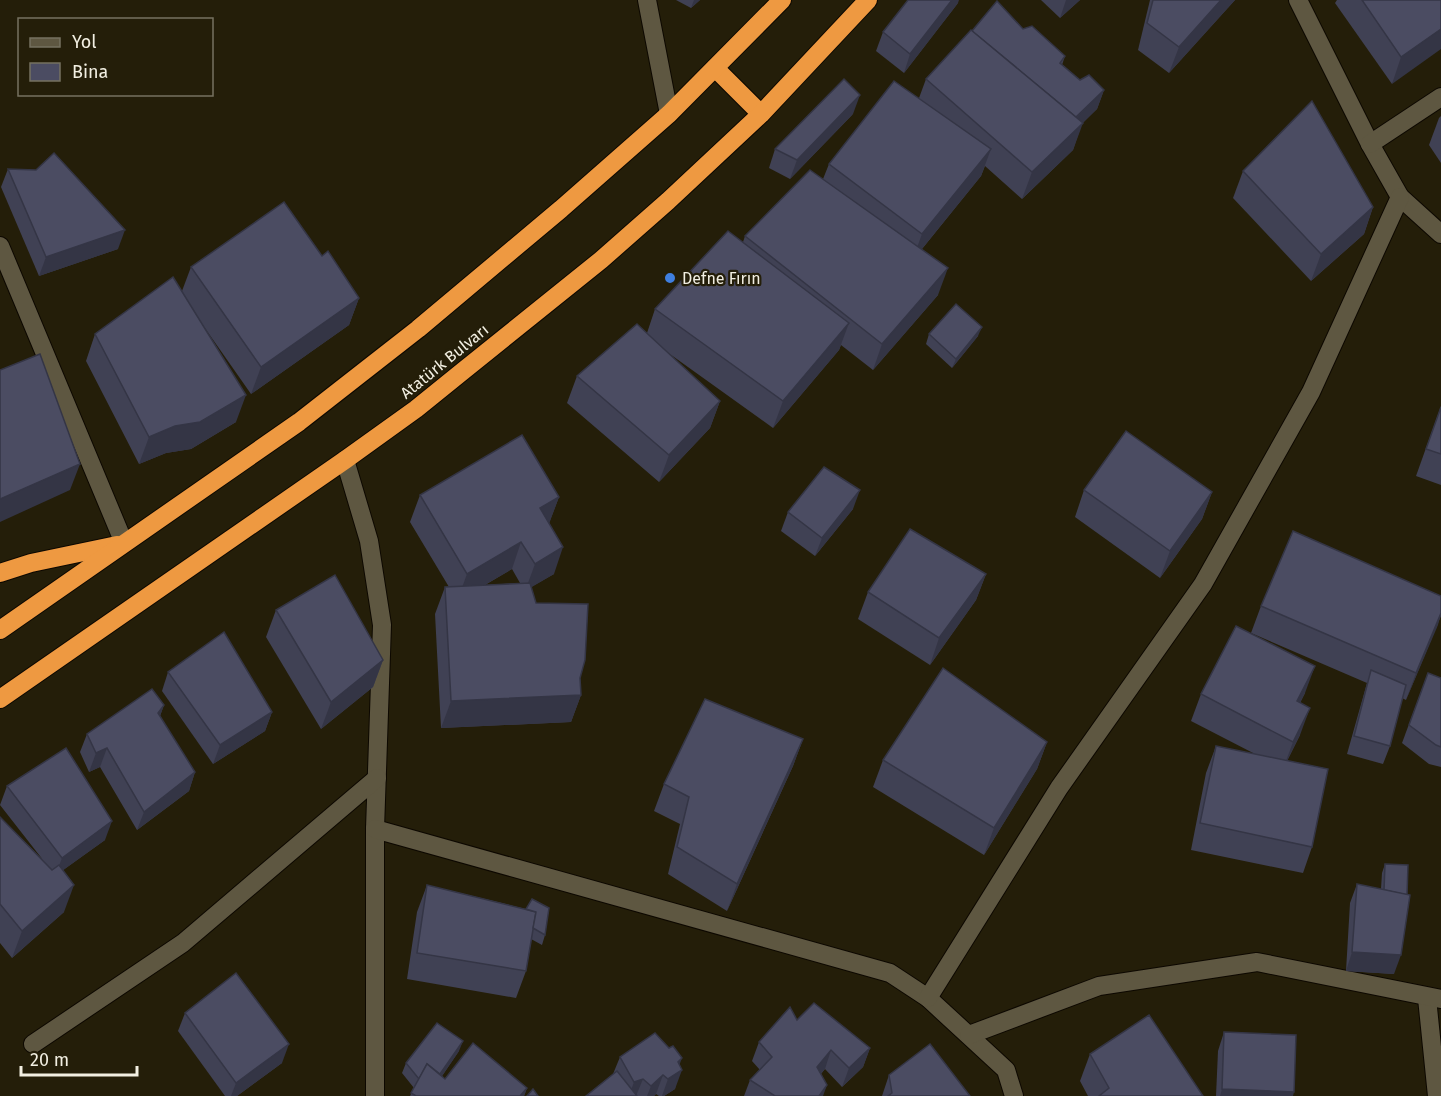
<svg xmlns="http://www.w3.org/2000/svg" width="1441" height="1096" viewBox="0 0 1441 1096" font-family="'Fira Sans',sans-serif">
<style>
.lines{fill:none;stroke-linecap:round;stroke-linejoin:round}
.street-casing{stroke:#0d0800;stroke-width:20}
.highway-casing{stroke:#0d0800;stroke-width:20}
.street{stroke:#5e5741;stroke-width:18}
.highway{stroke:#ee9941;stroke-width:18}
.wall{fill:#404154;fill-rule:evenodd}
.shaded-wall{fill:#343545}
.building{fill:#4b4c62;stroke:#343545;stroke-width:1.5}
.shop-dot{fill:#3f7fe0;stroke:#241e09;stroke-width:2}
.labels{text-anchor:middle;stroke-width:4.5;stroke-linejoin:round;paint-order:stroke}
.poi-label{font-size:16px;fill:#f2efe2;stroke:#241e09;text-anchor:start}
.street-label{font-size:16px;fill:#f2efe2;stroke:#241e09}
</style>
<rect width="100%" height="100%" fill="#241e09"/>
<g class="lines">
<g class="street-casing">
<g id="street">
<polyline points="647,0 669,114"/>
<polyline points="1298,0 1370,144 1400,197 1441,234"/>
<polyline points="1370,144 1441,97"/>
<polyline points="0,246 124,543"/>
<polyline points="345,460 369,541 382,625 375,829 375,1096"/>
<polyline points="375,829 890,973 928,998 1006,1070 1014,1096"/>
<polyline points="928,998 1059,788 1203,584 1311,392 1400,197"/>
<polyline points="1427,998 1437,1096"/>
<polyline points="969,1035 1099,986 1257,962 1441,999"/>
<polyline points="33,1044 183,943 377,778"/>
</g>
</g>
<g class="highway-casing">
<g id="highway">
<polyline points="715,68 761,114"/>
<polyline points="0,573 31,563 117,545"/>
<polyline points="0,630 299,422 418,329 561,209 669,114 782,0"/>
<polyline points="0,699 345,460 416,409 463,371 601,260 668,201 761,114 868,0"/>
</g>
</g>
<use href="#street" class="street"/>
<use href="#highway" class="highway"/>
</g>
<g class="wall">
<polygon points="676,0 700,0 691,8"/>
<polygon points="1041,0 1080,0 1060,18"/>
<polygon points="1150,0 1235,0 1169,73 1138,50"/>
<polygon points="1337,0 1441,0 1392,84 1335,3"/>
<polygon points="958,3 904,73 876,51 883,32"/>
<polygon points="1023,29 1065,56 1062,65 1080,80 1104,90 1097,109 1082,123 1073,150 1022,199 985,166 981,176 922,249 938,295 873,370 841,345 839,350 773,428 667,352 720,401 710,428 659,482 567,403 577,376 647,333 655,309 743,242 745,236 823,179 829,164 919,98 926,79 972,31"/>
<polygon points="853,114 790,179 769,168 775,149"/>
<polygon points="1441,116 1441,163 1429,145 1439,118"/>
<polygon points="8,169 118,249 39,276 1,187"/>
<polygon points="1243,171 1373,207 1364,234 1311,281 1233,198"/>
<polygon points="322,256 359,298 349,325 251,394 202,324 236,422 191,449 166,453 139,464 86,361 95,334 182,291 191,267"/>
<polygon points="929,334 978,336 952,368 926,344"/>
<polygon points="1441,406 1441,485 1416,476"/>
<polygon points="1084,490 1212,492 1202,519 1160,578 1075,517"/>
<path d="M420,495l139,2 -10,26 5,51 -23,13 5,16 44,75 1,17 -10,27 -130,6 -6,-114 10,-27h4l-39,-65zM512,569l8,14 -35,2z"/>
<polygon points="853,509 815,556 781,531 788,512"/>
<polygon points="986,574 976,600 930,665 858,619 868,592"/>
<polygon points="1441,596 1441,616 1406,700 1402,698 1390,746 1383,764 1347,754 1367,683 1251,633 1261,606"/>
<polygon points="276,610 383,660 373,687 321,729 266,637"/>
<polygon points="168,672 272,712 265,731 213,764 162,691"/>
<polygon points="1428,673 1441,678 1441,767 1429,764 1402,743"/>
<polygon points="1305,693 1300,703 1300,735 1287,761 1312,847 1303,873 1191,850 1206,773 1216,746 1255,754 1191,721 1201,694"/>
<polygon points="164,705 160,716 195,772 189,791 137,830 100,767 89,772 80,752 87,734"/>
<polygon points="803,739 793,766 727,911 668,874 680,824 654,811 664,784"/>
<polygon points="1047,742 1037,769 984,855 873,787 883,760"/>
<polygon points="7,786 105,840 63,870 64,912 12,958 0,943 0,817 43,860 0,805"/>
<polygon points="1385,864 1394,974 1346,971 1350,903 1357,884 1381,889 1382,873"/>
<polygon points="427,885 526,909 545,935 542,945 531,939 526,971 516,998 407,979 417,912"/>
<polygon points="185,1013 282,1063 237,1096 225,1096 178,1031"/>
<polygon points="797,1020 870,1048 863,1067 842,1087 825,1069 821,1074 823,1096 744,1096 750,1080 760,1070 752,1061 759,1042"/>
<polygon points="1224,1032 1293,1096 1216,1096 1218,1051"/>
<polygon points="459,1051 442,1076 445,1079 527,1088 524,1096 410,1096 414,1088 402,1073 406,1063"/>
<polygon points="1090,1054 1203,1096 1088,1096 1080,1081"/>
<polygon points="620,1057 679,1065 675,1089 664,1096 659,1096 656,1094 654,1096 586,1096 613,1074"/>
<polygon points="889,1075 970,1096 882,1096"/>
</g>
<g class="shaded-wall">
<polygon points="694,0 700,0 691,8"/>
<polygon points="952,0 959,0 958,3 904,73 910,54"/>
<polygon points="1066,0 1080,0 1060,18"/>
<polygon points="1221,0 1235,0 1169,73 1179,47"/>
<polygon points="1441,29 1441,49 1392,84 1401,57"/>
<polygon points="1104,90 1097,109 1066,140 1073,121"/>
<polygon points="860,95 853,114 790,179 797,160"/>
<polygon points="1083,123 1073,150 1022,199 1032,172"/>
<polygon points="991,149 981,176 912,261 922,234"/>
<polygon points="1373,207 1364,234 1311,281 1321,254"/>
<polygon points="125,230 118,249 39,276 46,257"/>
<polygon points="948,268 938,295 873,370 882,344"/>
<polygon points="359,298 349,325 251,394 261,367"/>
<polygon points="849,323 839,350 773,428 783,401"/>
<polygon points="982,327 978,336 952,368 956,359"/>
<polygon points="246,395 236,422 191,449 166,453 139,464 149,437"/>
<polygon points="720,401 710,428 659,482 669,455"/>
<polygon points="80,464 70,490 0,522 0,499"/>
<polygon points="860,490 853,509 815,556 822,538"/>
<polygon points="1212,492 1202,519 1160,578 1170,551"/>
<polygon points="559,497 549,524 540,508"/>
<polygon points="521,542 512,569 457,601 467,574"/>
<polygon points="563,547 554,574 525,591 535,564"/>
<polygon points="986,574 976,600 930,665 939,638"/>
<polygon points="1441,613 1438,625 1406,700 1416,673"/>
<polygon points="383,660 373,687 321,729 331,702"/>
<polygon points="1315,666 1305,693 1287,728 1297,701"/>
<polygon points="581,695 571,722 441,728 451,701"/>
<polygon points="164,705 157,724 158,713"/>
<polygon points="1310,708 1300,735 1283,769 1293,742"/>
<polygon points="272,712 265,731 213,764 220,745"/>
<polygon points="803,739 793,766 727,911 737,884"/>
<polygon points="1047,742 1037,769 984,855 994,828"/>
<polygon points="107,748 100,767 89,772 96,753"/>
<polygon points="195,772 189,791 137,830 144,812"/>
<polygon points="112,821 105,840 55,876 62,858"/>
<polygon points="74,885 64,912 12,958 22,931"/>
<polygon points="1352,952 1401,955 1394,974 1346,971"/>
<polygon points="463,1041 459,1051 436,1085 440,1075"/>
<polygon points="289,1044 282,1063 237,1096 231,1096 236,1083"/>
<polygon points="870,1048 863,1067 842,1087 849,1068"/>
<polygon points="831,1050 825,1069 810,1085 817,1067"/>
<polygon points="682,1058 676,1074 682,1070 675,1089 664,1096 662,1096 668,1079 678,1062"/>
<polygon points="663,1075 656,1094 654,1096 647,1096 651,1086"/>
<polygon points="643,1079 636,1096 629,1096 634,1082"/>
<polygon points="827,1085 823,1096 819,1096"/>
<polygon points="527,1088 524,1096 520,1096"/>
<polygon points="1222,1089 1294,1092 1293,1096 1220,1096"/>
</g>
<g class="building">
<polygon points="908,0 952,0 910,54 883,32"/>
<polygon points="1153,0 1221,0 1179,47 1147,23"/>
<polygon points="1362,0 1441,0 1441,29 1401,57"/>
<polygon points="997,1 1023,29 1032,26 1065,56 1060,63 1080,80 1089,75 1104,90 1076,117 972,31"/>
<polygon points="971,30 1083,123 1032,172 926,79"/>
<polygon points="844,79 860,95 797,160 775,149"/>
<polygon points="894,81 991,149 922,234 829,164"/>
<polygon points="1312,101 1373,207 1321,254 1243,171"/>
<polygon points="54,153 125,230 46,257 8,169 36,170"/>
<polygon points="810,170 948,268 882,344 745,236"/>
<polygon points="284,202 322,256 328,251 359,298 261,367 191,267"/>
<polygon points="728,231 849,323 783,401 655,309"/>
<polygon points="173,277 246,395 200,422 175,426 149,437 95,334"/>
<polygon points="956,304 982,327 956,359 929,334"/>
<polygon points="637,324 720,401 669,455 577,376"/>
<polygon points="40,354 80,464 0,499 0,370"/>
<polygon points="1441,407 1441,454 1426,449"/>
<polygon points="1126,431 1212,492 1170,551 1084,490"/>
<polygon points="522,435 559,497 540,508 563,547 535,564 521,542 467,574 420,495"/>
<polygon points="824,467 860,490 822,538 788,512"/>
<polygon points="910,529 986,574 939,638 868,592"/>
<polygon points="1293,531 1441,596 1441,613 1416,673 1261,606"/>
<polygon points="335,575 383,660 331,702 276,610"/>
<polygon points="530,583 536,603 588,604 585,660 580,678 581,695 451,701 445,587"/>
<polygon points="1236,626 1315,666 1297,701 1310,708 1293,742 1201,694"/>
<polygon points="224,632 272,712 220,745 168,672"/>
<polygon points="943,668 1047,742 994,828 883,760"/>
<polygon points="1371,670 1406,685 1390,746 1354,736"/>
<polygon points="1428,673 1441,678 1441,747 1436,745 1409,725"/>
<polygon points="152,689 164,705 158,713 195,772 144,812 107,748 96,753 87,734"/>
<polygon points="705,699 803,739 737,884 677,847 689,797 664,784"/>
<polygon points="1216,746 1328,769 1312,847 1200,823"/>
<polygon points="66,748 112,821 62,858 7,786"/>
<polygon points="0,817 52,870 59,865 74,885 22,931 0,904"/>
<polygon points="1385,864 1408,865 1407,895 1384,890"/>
<polygon points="1357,884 1410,895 1401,955 1352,952"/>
<polygon points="427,885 536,912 526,971 417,953"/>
<polygon points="532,899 549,908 545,935 533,928 536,912 526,909"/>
<polygon points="236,973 289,1044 236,1083 185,1013"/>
<polygon points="814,1003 870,1048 849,1068 831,1050 817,1067 827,1085 819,1096 775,1096 750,1080 772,1057 759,1042 790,1007 797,1020"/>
<polygon points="1149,1015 1203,1096 1099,1096 1109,1088 1090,1054"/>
<polygon points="437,1023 463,1041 440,1074 427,1064 419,1079 406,1063"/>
<polygon points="1224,1032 1296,1035 1294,1092 1222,1089"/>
<polygon points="655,1033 669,1048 673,1046 682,1058 678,1062 682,1070 668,1079 663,1075 651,1086 643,1079 634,1082 620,1057"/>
<polygon points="473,1043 527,1088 520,1096 416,1096 411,1093 427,1064 445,1079"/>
<polygon points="930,1044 970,1096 888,1096 892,1093 889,1075"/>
<polygon points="617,1071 637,1096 586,1096"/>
<polygon points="533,1089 538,1096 527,1096"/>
</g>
<circle class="shop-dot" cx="670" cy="278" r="6"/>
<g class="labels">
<g class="poi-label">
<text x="682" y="284">Defne Fırın</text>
</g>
<g class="street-label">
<text transform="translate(444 361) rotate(-39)" y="6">Atatürk Bulvarı</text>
</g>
</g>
<rect x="18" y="18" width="195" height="78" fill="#241e09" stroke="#767260" stroke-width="1.5"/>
<rect x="30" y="38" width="30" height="9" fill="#5e5741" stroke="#767260" stroke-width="1.5"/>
<text x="72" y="48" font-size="18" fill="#f2efe2">Yol</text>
<rect x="30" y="63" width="30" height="18" fill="#4b4c62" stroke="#767260" stroke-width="1.5"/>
<text x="72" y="78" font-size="18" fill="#f2efe2">Bina</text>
<path d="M21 1066v9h116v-9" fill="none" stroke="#f2efe2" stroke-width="3"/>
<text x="30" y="1066" font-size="18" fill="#f2efe2" stroke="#241e09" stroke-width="4.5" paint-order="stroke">20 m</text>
</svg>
